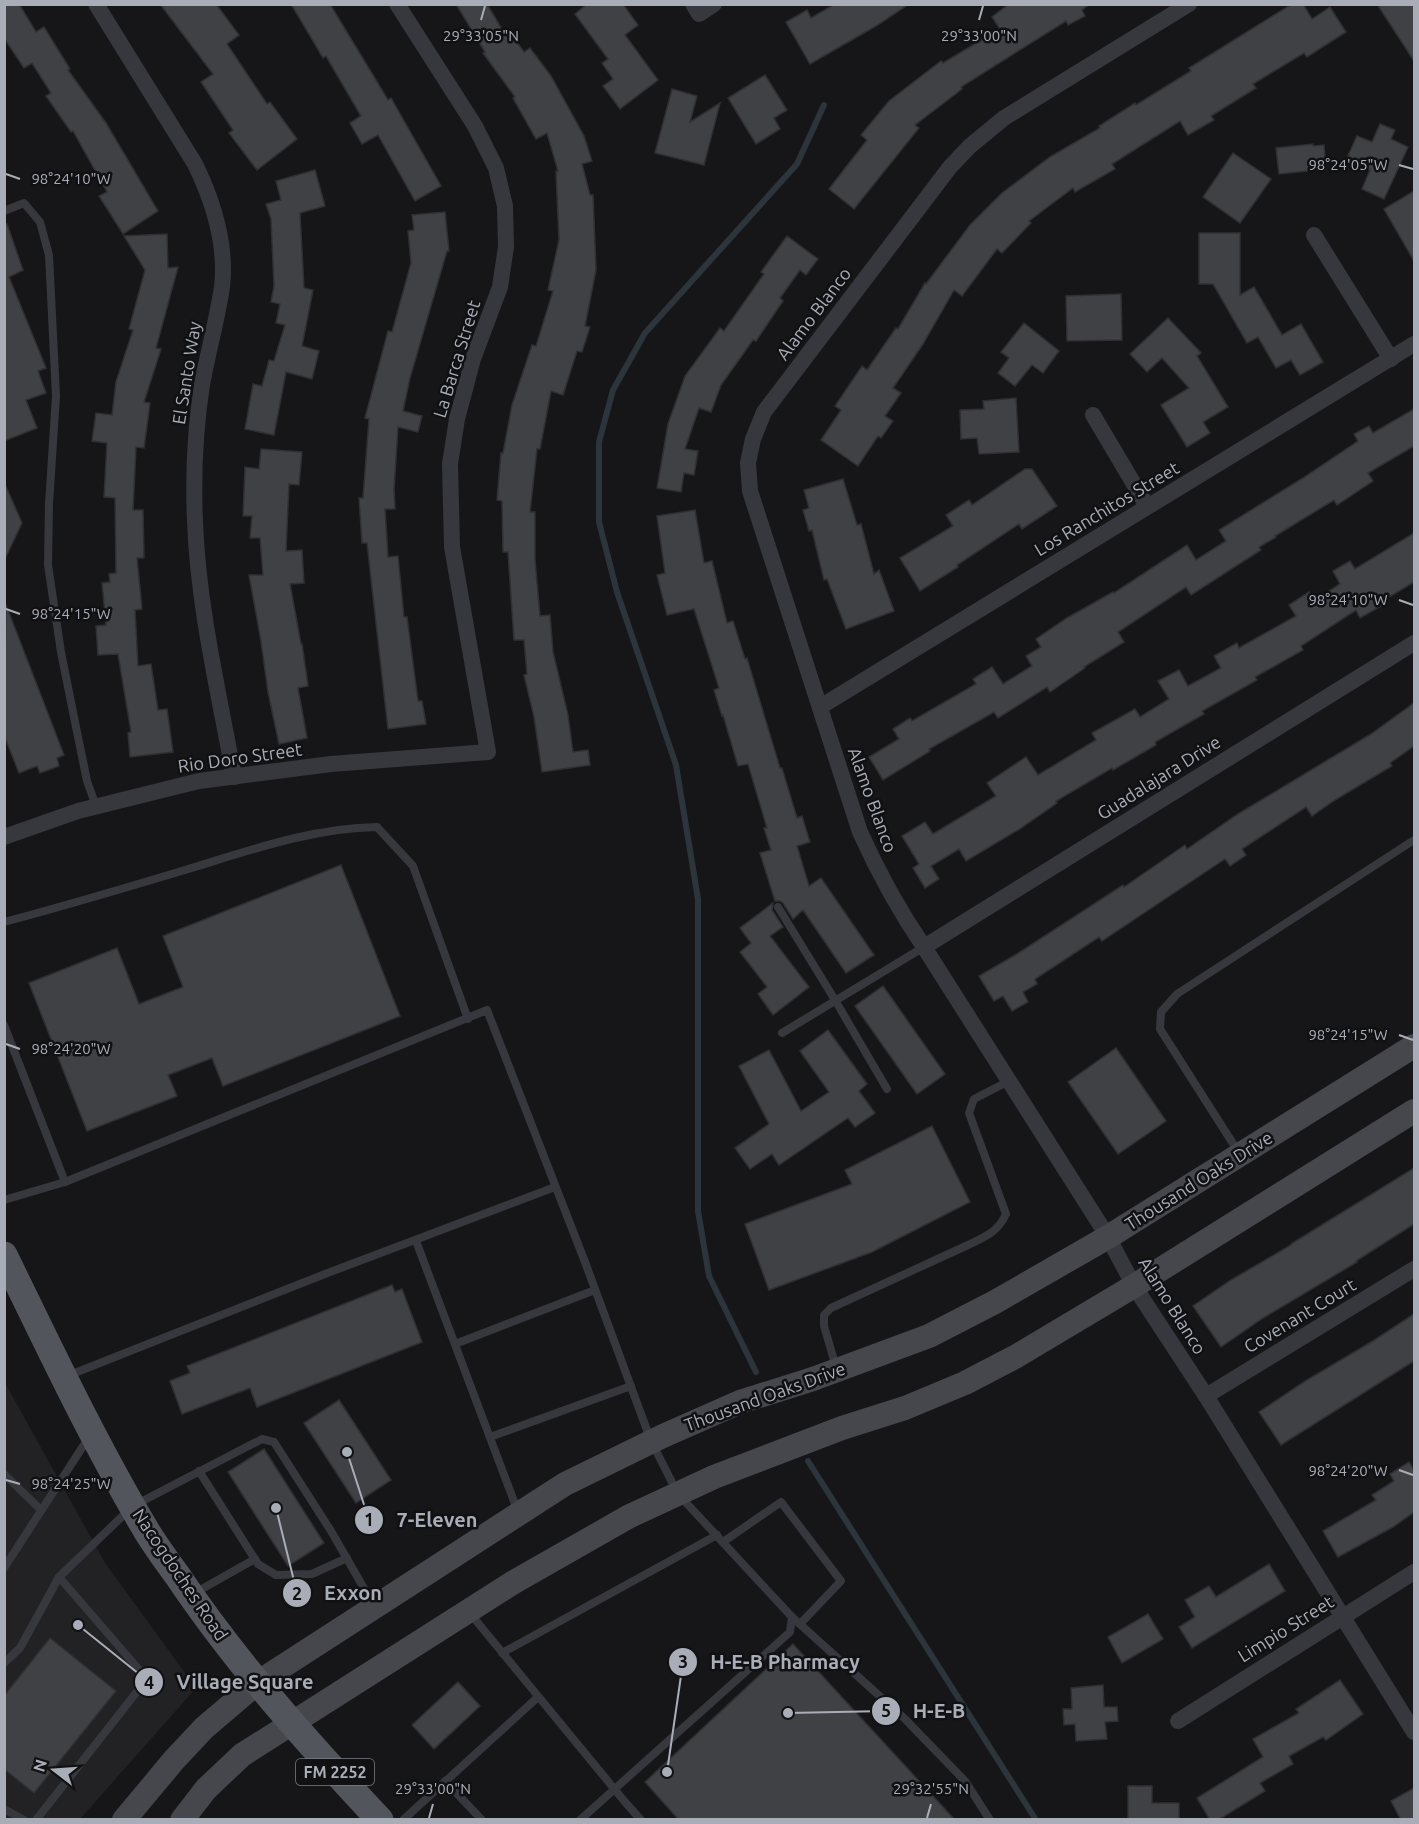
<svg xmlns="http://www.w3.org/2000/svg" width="1419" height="1824" viewBox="0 0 1419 1824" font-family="Ubuntu,sans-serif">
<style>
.built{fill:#222225}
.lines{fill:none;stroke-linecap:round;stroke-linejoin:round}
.stream{stroke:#2c353c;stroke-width:6}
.building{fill:#404145;stroke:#303034;stroke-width:1.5}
.lane{stroke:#37383d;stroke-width:8}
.street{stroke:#37383d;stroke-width:16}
.secondary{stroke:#45474d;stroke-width:24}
.primary{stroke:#53555c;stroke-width:27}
.ticks{fill:none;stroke:#a8adb8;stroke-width:2}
.labels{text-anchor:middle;stroke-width:5;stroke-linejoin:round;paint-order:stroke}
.shield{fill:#111113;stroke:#7b7e86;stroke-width:1.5}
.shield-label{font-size:16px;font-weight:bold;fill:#a8adb8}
.street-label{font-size:18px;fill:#a8adb8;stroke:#111113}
.ticks-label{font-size:15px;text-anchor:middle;fill:#a8adb8;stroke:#111113;stroke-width:5;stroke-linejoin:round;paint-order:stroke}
.leader{fill:none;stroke:#a8adb8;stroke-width:2}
.callout-dot{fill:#a8adb8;stroke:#111113;stroke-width:2}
.mark-label{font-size:18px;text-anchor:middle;font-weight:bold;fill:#111}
.callout-label{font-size:20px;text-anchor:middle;font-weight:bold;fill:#a8adb8;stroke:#111113;stroke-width:5;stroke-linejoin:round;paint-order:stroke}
</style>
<rect width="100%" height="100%" fill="#161618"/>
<polygon class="built" points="4,1381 105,1563 196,1688 80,1819 5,1819"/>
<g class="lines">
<g class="stream">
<polyline points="756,1372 709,1276 698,1211 698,899 676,765 617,592 599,522 599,442 613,390 645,333 797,164 824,105"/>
<polyline points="808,1461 1036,1820"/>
</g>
</g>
<g class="building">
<polygon points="4,4 19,4 36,32 44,27 70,69 68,70 106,123 158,211 123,234 99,196 107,192 73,131 71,132 46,96 51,93 32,63 24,68 4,38"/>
<polygon points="160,4 216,4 239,35 227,44 267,104 270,102 297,139 257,170 229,133 233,130 201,82 213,74"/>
<polygon points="291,4 330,4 388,100 391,98 441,186 415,201 378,135 362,144 350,123 361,116 326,56 323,58"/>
<polygon points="456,4 487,4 506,36 510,33 524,52 530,48 551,76 584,136 592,161 582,164 590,195 593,195 596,270 585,326 590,327 582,352 577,351 563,395 551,391 540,449 537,449 530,512 535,512 535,560 540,616 550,615 553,652 568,715 573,752 588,750 590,765 542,772 534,717 524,675 527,674 524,640 514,640 508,552 503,552 502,501 497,500 501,453 503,453 512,405 532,345 536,346 553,291 548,290 559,240 556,171 558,171 547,133 536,139 513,98 515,97 483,53 485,52"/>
<polygon points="587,4 623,4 638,25 625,35 658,80 620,109 603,86 613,79 602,63 608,59 575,14"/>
<polygon points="835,4 909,4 876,26 810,64 786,22 807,10 811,18"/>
<polygon points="1009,4 1090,4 1082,10 1085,16 1068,25 1066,21 961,87 962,89 915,125 919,128 854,209 829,189 867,140 861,135 889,101 941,61 943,63 1000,29 992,17"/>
<polygon points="1292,4 1303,4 1312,19 1330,7 1346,32 1307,57 1304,53 1253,84 1256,88 1211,116 1214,120 1188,135 1180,121 1112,164 1115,169 1075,192 1073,188 1029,221 1031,223 1002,253 997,249 962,296 954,290 923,344 893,388 901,393 885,416 893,421 881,438 878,436 858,466 821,440 841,410 835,406 862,366 867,370 896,328 898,329 925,283 926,284 970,225 1002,193 1050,157 1100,128 1099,126 1135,103 1136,105 1191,71 1189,68"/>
<polygon points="1377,4 1414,4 1414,61"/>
<polygon points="765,75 787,110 774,118 780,129 756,144 728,98"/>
<polygon points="672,89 697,96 690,122 720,103 704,165 655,153"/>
<polygon points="1380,124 1395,130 1391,139 1408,147 1384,199 1362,189 1370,170 1346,160 1357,136 1372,142"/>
<polygon points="1313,144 1313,146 1324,145 1326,169 1279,174 1276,148"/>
<polygon points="1233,153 1271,179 1240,223 1203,197"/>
<polygon points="315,170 325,206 300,213 304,288 313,290 302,346 319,351 312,379 286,372 274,435 245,429 253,384 262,386 269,360 274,361 285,325 276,323 280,304 271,302 274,286 271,219 266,204 281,200 276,181"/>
<polygon points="1414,191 1414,261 1384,209"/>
<polygon points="445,212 449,251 447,251 410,378 403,411 422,416 418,432 398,427 394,490 395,509 385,509 388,557 398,556 404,617 407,617 418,701 422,701 426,724 388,729 367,543 362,543 359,498 363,498 369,419 365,418 388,331 392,332 411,263 408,231 414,230 412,215"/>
<polygon points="4,224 7,224 23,270 9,277 46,368 38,371 46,393 26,400 37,428 4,441"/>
<polygon points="1199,233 1240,233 1240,295 1254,287 1282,335 1301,324 1323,362 1300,375 1291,360 1276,368 1258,337 1247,343 1213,284 1199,284"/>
<polygon points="167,234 168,268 178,267 156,348 161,349 144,402 150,403 144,448 136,447 133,510 143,510 144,558 137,558 142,609 135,610 138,666 151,664 158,710 167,709 173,752 130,757 128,733 131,732 118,654 98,655 96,626 106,625 102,583 110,582 109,574 116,573 115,498 104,497 107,443 92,441 96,413 112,415 116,382 133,330 129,329 145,270 124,236"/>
<polygon points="787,236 818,259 806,275 800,270 780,298 783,301 756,341 753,340 721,385 711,412 699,408 685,449 698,451 694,475 684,473 681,492 657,488 668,424 685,376 720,328 724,331 764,274 761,272"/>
<polygon points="1121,294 1122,340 1067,341 1066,296"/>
<polygon points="1168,318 1201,353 1197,356 1228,407 1203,422 1210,433 1187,447 1161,405 1189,388 1162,358 1147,372 1130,354"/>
<polygon points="1024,323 1059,351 1043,373 1032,365 1015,386 998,373 1009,358 1001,352"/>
<polygon points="1016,398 1019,452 979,454 977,438 961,439 960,410 984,409 983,401"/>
<polygon points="1414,409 1414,446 1368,473 1373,481 1337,505 1334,500 1275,536 1276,537 1259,547 1261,550 1191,595 1186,587 1118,632 1124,642 1084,667 1085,668 1050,692 1047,687 998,718 994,712 929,749 930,751 883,780 869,757 899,739 893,729 910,718 912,721 976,684 973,679 992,667 1003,684 1032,666 1026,656 1041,647 1036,639 1067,618 1113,592 1114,593 1187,545 1196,560 1226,541 1219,530 1303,478 1358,441 1354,434 1369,426 1373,433"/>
<polygon points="261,449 302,452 299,485 289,484 286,551 302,550 304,583 290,584 301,644 302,644 308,686 298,688 307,738 279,744 268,692 261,641 249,575 263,575 260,538 250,538 252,516 243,516 245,467 259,469"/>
<polygon points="1025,469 1032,469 1057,506 1022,529 1019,524 957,565 958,567 920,591 900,558 953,526 946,515 969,500 972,505"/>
<polygon points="843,479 857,525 861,524 874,574 879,570 894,611 846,629 827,579 824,580 812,530 809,531 803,510 809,508 804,490"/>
<polygon points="4,482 22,523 4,561"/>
<polygon points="695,510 704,563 712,561 727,623 733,621 745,659 747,658 780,768 782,768 797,818 802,816 810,842 797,846 809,886 821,878 874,955 846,973 803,910 793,919 783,903 780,901 775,901 760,853 771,850 764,828 767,828 748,764 738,766 723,715 722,716 714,690 719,688 694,609 667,615 657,575 665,573 657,516"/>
<polygon points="1414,533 1414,582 1379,603 1381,606 1360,618 1356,610 1301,646 1303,650 1255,677 1257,680 1202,711 1204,714 1155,742 1156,745 1113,770 1112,768 1056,801 1057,803 1018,830 966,861 959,849 931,866 939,879 925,888 913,868 919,864 902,836 925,822 933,834 996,796 987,783 1026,757 1038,775 1096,740 1092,733 1135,709 1140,717 1169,699 1158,681 1179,670 1188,686 1221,668 1214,656 1237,643 1239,648 1296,616 1289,605 1309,592 1315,600 1340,584 1333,571 1350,561 1355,569"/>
<polygon points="6,605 64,755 57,758 59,766 40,773 37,766 19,773 4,735"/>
<polygon points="1414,703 1414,746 1390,763 1392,766 1335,800 1312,816 1306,807 1242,849 1246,855 1230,866 1225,859 1102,941 1099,937 1035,979 1037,984 1023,992 1028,1002 1012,1011 1003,996 994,1001 979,976 1017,954 1123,885 1124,887 1185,845 1187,849 1238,814 1371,734"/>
<polygon points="341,865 400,1016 223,1086 212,1058 168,1075 177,1096 87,1131 29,983 117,948 139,1004 183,987 163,936"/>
<polygon points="773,903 772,910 783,927 770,936 809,987 773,1015 758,994 767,987 740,952 751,943 740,928"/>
<polygon points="883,986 945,1074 917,1094 855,1006"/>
<polygon points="828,1030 867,1084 859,1091 875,1113 855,1127 848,1118 779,1165 772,1154 750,1169 735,1148 769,1124 739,1066 769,1050 801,1111 829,1092 800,1051"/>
<polygon points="1116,1048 1166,1121 1118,1154 1068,1082"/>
<polygon points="932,1126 970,1202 872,1252 769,1290 745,1224 852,1184 845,1170"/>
<polygon points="1414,1168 1414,1224 1356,1261 1357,1262 1263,1318 1221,1347 1193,1306 1231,1280 1291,1245 1291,1244"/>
<polygon points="392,1285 395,1292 402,1289 422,1342 257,1407 250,1388 182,1414 170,1381 190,1373 187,1366"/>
<polygon points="1414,1314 1414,1361 1281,1445 1259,1412 1307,1380 1373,1341"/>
<polygon points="339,1400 391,1480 356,1503 304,1423"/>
<polygon points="264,1449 324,1543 288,1566 228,1472"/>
<polygon points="1409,1462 1414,1471 1414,1512 1393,1527 1338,1557 1323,1531 1376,1500 1372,1495 1394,1481 1390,1474"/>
<polygon points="1269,1564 1285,1591 1192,1648 1179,1627 1195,1617 1185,1600 1209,1586 1216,1597"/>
<polygon points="1148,1614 1163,1639 1122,1663 1108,1637"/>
<polygon points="50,1638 116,1691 34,1793 4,1769 4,1696"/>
<polygon points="793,1644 955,1820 679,1820 645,1782"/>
<polygon points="1340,1680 1363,1714 1326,1740 1323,1737 1289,1756 1293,1764 1260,1783 1265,1791 1218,1820 1210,1820 1197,1798 1263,1757 1253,1739 1299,1713 1296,1709"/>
<polygon points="458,1682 480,1706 434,1749 412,1725"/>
<polygon points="1103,1685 1104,1707 1117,1707 1118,1721 1105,1722 1107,1739 1076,1741 1075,1724 1064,1725 1063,1709 1072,1709 1071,1688"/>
<polygon points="1128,1786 1152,1786 1152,1803 1179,1803 1179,1820 1128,1820"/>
<polygon points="1414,1788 1414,1820 1401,1820 1391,1801"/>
</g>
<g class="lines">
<g class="lane">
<polyline points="4,211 24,203 40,222 49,255 56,396 49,504 48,565 61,652 74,717 87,781 96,806"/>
<polyline points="778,907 835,1000 887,1089"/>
<path d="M4,922c61,-16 121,-34 181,-52 63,-19 126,-42 192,-43l36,39 55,153"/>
<polyline points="4,1025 65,1182"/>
<polyline points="782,1033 924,947"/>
<polyline points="1239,1153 1160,1029 1161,1012 1177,994 1414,840"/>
<polyline points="4,1200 65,1182 487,1010 585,1262 651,1441 678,1494 792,1617 790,1632 580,1820"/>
<polyline points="416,1241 518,1512"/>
<polyline points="455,1344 595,1290"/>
<path d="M836,1367l-12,-41v-11l7,-7 137,-63c17,-8 30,-13 38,-31l-37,-101 5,-14 35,-18"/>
<polyline points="67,1376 325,1274 555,1187"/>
<polyline points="490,1437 631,1386"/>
<polyline points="199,1471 258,1564 276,1575 312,1574 347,1558"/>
<polyline points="4,1474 41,1510"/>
<polyline points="723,1542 781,1502 841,1581 800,1624"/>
<polyline points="4,1568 89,1437"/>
<polyline points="193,1594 255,1559"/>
<polyline points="469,1612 625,1802 641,1820"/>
<polyline points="792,1617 905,1719 965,1781 990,1820"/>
<polyline points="502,1653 717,1535"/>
<polyline points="4,1663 20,1648 59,1577 133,1506 262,1439 274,1442 331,1531 373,1604"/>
<polyline points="445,1781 482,1820"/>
<polyline points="4,1809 24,1820"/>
<polyline points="36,1820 143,1684 142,1673 59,1577"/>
<polyline points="403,1820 538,1697"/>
</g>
<g class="street">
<path d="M96,4l99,160c18,37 32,80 27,123 -5,33 -14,65 -20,98 -7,45 -9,91 -7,136 3,86 24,172 39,256"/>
<polyline points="693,4 699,14 714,4"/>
<path d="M1189,4l-185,114 -34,28 -20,21 -186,245 -11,27 -5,24 2,28 110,341c19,42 38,77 64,115l184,290 26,49 72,110 208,336"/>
<polyline points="1314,235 1391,359"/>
<polyline points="1093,415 1147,506"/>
<polyline points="820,707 1414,344"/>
<polyline points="4,837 78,811 199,781 331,764 488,752 452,547 450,464 457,419 473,359 500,287 506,247 505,206 496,168 475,126 397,4"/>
<polyline points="924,947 1414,643"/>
<polyline points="1206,1396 1414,1269"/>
<polyline points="1178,1721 1414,1572"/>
</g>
<g class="secondary">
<polyline points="124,1820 174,1760 204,1728 257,1683 565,1484 663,1436 740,1402 813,1379 929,1336 995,1302 1108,1237 1414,1046"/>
<polyline points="182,1820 206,1789 242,1755 514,1582 628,1517 714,1477 842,1428 905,1408 965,1383 1015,1357 1134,1286 1414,1111"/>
</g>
<path class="primary" d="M4,1255c45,92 89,186 142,275 9,15 20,30 31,45 59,88 130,167 203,245"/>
</g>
<path class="ticks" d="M481,20l4,-14M979,20l4,-14M1399,165l14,4M6,174l14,5M1399,600l14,5M6,609l14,5M1399,1035l14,5M6,1044l14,5M1399,1470l14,5M6,1480l14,4M429,1818l4,-14M927,1818l4,-14"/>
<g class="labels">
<rect class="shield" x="296" y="1759" width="78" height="26" rx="4.5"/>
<g class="shield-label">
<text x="335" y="1778">FM 2252</text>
</g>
<g class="street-label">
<text transform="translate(814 314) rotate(-53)" y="6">Alamo Blanco</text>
<text transform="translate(457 359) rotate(-73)" y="6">La Barca Street</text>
<text transform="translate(187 373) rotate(-81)" y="6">El Santo Way</text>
<text transform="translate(1107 509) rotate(-31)" y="6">Los Ranchitos Street</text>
<text transform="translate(240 758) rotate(-8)" y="6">Rio Doro Street</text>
<text transform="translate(1159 778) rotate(-32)" y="6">Guadalajara Drive</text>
<text transform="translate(872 800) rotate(70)" y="6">Alamo Blanco</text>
<text transform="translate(1199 1181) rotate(-32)" y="6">Thousand Oaks Drive</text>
<text transform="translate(1172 1306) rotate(58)" y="6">Alamo Blanco</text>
<text transform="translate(1300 1316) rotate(-31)" y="6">Covenant Court</text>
<text transform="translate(765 1397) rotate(-20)" y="6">Thousand Oaks Drive</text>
<text transform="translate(180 1575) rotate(56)" y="6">Nacogdoches Road</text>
<text transform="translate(1286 1629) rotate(-32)" y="6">Limpio Street</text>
</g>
</g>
<g class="ticks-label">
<text x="481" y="41">29°33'05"N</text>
<text x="979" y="41">29°33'00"N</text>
<text x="1348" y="170">98°24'05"W</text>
<text x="71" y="184">98°24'10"W</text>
<text x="1348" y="605">98°24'10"W</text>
<text x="71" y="619">98°24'15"W</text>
<text x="1348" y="1040">98°24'15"W</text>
<text x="71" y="1054">98°24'20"W</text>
<text x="1348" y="1476">98°24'20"W</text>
<text x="71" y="1489">98°24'25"W</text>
<text x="433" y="1794">29°33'00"N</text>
<text x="931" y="1794">29°32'55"N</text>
</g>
<path class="leader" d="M347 1452L369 1520M276 1508L297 1593M667 1772L683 1662M78 1625L149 1682M788 1713L886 1711"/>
<g class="callout-dot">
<circle cx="347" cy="1452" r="6"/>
<circle cx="276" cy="1508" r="6"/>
<circle cx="667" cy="1772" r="6"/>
<circle cx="78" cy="1625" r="6"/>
<circle cx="788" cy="1713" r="6"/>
<circle cx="369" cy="1520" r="15"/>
<circle cx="297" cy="1593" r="15"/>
<circle cx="683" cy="1662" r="15"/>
<circle cx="149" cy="1682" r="15"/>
<circle cx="886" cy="1711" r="15"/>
</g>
<g class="mark-label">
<text x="369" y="1526">1</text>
<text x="297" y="1600">2</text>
<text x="683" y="1668">3</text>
<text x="149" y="1689">4</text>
<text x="886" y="1717">5</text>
</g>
<g class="callout-label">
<text x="437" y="1527">7-Eleven</text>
<text x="353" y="1600">Exxon</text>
<text x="785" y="1669">H-E-B Pharmacy</text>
<text x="245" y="1689">Village Square</text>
<text x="939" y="1718">H-E-B</text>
</g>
<rect width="1419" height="1824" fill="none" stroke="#a8adb8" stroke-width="12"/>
<g transform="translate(54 1770) rotate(287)" stroke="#111113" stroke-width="4.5" paint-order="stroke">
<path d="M0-4.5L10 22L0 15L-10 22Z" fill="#a8adb8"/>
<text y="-9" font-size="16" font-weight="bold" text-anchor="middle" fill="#a8adb8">N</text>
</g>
</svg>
